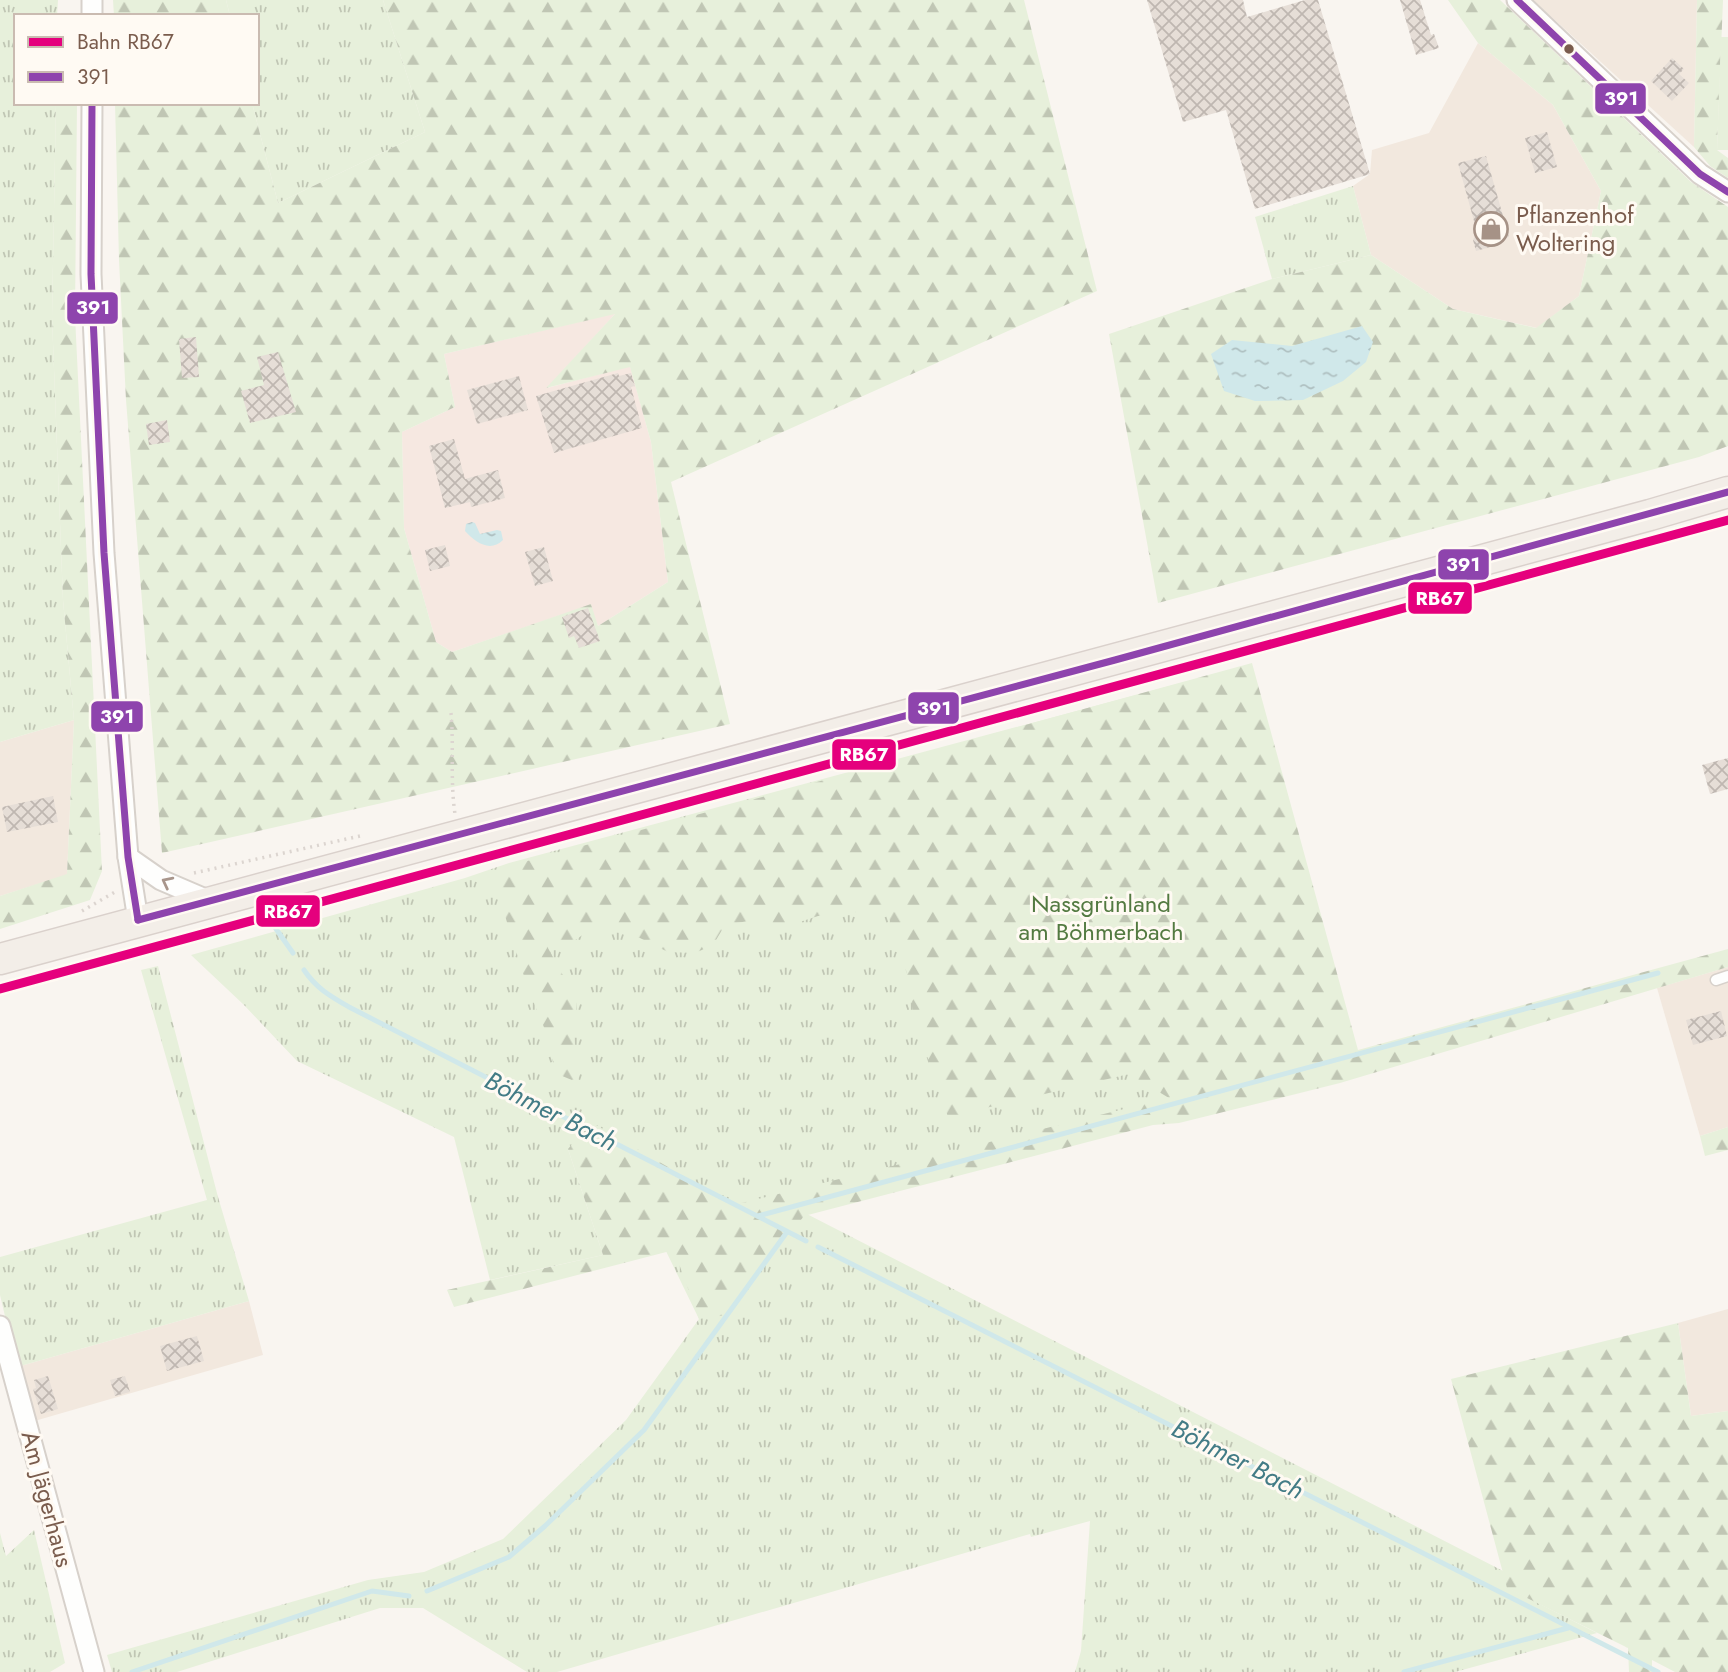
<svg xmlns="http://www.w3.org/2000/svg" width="1728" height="1672" viewBox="0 0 1728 1672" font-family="Jost,sans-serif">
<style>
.residential{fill:#f2e8de}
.commercial{fill:#f6e8e1}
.grass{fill:url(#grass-tufts)}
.forest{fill:url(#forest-firs);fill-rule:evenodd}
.pitch{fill:#e7f0db}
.water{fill:url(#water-ripples)}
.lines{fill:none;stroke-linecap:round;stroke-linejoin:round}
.stream{stroke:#d0e8ea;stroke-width:5}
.building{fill:url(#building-cross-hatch)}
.lane-casing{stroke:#d7d1cb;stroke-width:13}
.street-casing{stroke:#d7d1cb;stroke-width:23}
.primary-casing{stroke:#dad1cc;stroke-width:33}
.path{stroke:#dcd5d0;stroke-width:3.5;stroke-dasharray:2 5;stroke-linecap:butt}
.lane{stroke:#fefefd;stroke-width:10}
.street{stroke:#fefefd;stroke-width:19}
.primary{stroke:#f3eee8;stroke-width:30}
.bus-1-casing{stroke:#fffaf3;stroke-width:12}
.bus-1{stroke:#8e44ad;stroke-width:7}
.rail-1-casing{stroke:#fffaf3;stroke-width:14}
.rail-1{stroke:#e5007d;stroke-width:9}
.oneway{stroke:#a8958b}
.bus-dot{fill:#7a5c4d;stroke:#fffaf3;stroke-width:2.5}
.labels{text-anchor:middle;stroke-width:6;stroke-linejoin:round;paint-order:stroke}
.poi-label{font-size:24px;fill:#7a5c4d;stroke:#fffaf3;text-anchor:start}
.park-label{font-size:24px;fill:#537a41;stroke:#fffaf3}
.street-label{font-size:24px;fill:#7a5c4d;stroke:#fffaf3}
.water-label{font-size:26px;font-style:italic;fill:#437c86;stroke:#fffaf3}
.line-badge{stroke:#fffaf3;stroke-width:2.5}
.badge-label{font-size:19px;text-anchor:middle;font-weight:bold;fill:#fff}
</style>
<defs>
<pattern id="grass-tufts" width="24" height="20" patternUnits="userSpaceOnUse" patternTransform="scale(1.75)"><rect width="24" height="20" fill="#e7f0db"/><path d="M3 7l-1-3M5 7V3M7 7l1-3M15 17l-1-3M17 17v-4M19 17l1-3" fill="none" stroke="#c0c6b4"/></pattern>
<pattern id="forest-firs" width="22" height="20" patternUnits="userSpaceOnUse" patternTransform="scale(1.75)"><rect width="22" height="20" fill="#e7f0db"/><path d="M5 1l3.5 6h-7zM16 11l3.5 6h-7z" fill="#c0c6b4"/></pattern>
<pattern id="water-ripples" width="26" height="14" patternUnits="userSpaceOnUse" patternTransform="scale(1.75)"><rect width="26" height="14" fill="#d0e8ea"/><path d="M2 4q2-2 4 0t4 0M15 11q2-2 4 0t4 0" fill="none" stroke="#aebfc0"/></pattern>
<pattern id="building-cross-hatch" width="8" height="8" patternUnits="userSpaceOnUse" patternTransform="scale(1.75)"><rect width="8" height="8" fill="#e6ded7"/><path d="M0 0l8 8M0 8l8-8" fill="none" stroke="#bfb7b1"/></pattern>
</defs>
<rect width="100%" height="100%" fill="#f9f5f0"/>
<g class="residential">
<polygon points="1533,0 1697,0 1694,147"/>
<polygon points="1478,43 1553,105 1601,191 1579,296 1537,328 1453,309 1371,255 1353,186 1370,174 1372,150 1429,133"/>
<polygon points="74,720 67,875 0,896 0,742"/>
<polygon points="1728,967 1728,1127 1700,1136 1657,988"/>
<polygon points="249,1301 263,1355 31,1422 17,1367"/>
<polygon points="1728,1309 1728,1411 1691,1416 1678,1323"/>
</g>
<polygon class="commercial" points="616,313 547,388 630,366 651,442 668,582 598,626 590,605 452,652 436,642 404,528 402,432 455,407 444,354"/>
<g class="grass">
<polygon points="0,0 58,0 57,16 16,16 16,103 56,103 52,317 63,600 74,720 0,742"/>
<polygon points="226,0 383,0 425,132 278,203 252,103 257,103 257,16 230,16"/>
<polygon points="1353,186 1371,255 1272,279 1255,217"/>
<polygon points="1248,665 1356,1063 801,1211 1507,1573 1512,1590 1597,1633 1455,1672 1075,1672 1081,1651 1090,1521 1031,1537 1030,1534 557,1672 527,1672 423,1608 380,1608 177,1672 112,1672 107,1655 368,1580 424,1572 503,1539 626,1420 699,1319 663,1245 568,1149 603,1255 490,1280 454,1137 297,1061 244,1005 191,955 465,878 509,863"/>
<polygon points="158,966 218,1197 249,1301 17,1367 0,1295 0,1257 207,1200 141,970"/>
<polygon points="34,1530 65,1663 50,1672 0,1672 0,1533 6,1556"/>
</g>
<g class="forest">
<polygon points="113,0 226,0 230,16 114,16"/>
<path d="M383,0h641l73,291 -426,191 59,242 -568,129 -36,-453 -7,-140 -4,-157h137l26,100 147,-71zM615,314l-69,74 84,-21 21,75 17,140 -70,44 -7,-22 -139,48 -16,-10 -32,-114 -2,-96 53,-25 -11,-53z"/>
<polygon points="1448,0 1500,0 1691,182 1728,207 1728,446 1699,457 1158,603 1109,334 1272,279 1371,255 1453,309 1536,328 1579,296 1601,191 1553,105 1478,43"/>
<polygon points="1697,0 1723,0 1717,150 1728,158 1728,178 1710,166 1694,147"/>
<polygon points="56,103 77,103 75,316 102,871 90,900 0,929 0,896 67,874 74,720 63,600 52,317"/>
<polygon points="1252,663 1358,1050 1728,949 1728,967 1340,1083 1179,1123 1153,1125 804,1216 727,1315 699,1319 674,1250 454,1307 447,1290 603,1255 568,1149 591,1122 733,1205 1169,1098 1129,1074 948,1117 914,1018 902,946 885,909 818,916 775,930 754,920 725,925 713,945 695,953 668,952 640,938 595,926 567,946 550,935 548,948 577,1001 574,1039 579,1083 555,1073 548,1037 527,986 491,871"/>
<polygon points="1728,1127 1728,1150 1705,1156 1700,1136"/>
<polygon points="1678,1323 1691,1416 1728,1411 1728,1672 1675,1672 1652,1660 1652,1672 1629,1672 1628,1648 1507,1588 1451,1379"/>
</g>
<polygon class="pitch" points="1721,37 1728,37 1728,150 1717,150"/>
<g class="water">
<polygon points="1362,326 1373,342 1366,362 1343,381 1303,400 1255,401 1224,391 1211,354 1232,340 1292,346"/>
<path d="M472,522l3,1 5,11 17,-4 4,1 2,9c-13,13 -28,2 -38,-9l1,-7z"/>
</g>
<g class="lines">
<g class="stream">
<polyline points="274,926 293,953"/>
<path d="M304,970c12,18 26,26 45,37l457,234"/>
<polyline points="758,1216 1658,973"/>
<polyline points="818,1247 1658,1672"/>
<polyline points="427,1591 509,1557 545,1526 644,1430 787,1232"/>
<polyline points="132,1672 372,1591 409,1596"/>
<polyline points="1404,1672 1568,1628"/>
</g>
</g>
<g class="building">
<polygon points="1147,0 1243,0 1247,17 1305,0 1318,0 1370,174 1255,209 1226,110 1183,122"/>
<polygon points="1400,0 1420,0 1431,35 1434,34 1439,48 1416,55"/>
<polygon points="1672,58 1684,69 1679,74 1689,83 1672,101 1651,81"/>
<polygon points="1547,132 1557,167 1535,173 1525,138"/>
<polygon points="1486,156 1509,237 1499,240 1494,246 1476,251 1473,240 1477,232 1458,163"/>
<polygon points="196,337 199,377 182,378 179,339"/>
<polygon points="278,352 296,412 250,423 241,391 264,385 257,357"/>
<polygon points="618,373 619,376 631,373 635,386 631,387 642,428 554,453 536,396"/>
<polygon points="519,376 528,410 477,424 467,390"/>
<polygon points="167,420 170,442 149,445 146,424"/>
<polygon points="454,439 465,479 498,470 505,498 471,507 470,502 445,508 429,446"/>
<polygon points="445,545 450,566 430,571 425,550"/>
<polygon points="544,547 553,581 535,586 525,552"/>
<polygon points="588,608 600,641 579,648 574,636 569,638 562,617"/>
<polygon points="1728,758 1728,789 1710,794 1702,765"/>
<polygon points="53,796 58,822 7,832 2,807"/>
<polygon points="1721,1011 1727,1036 1693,1045 1686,1020"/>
<polygon points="197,1336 204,1361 167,1371 160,1346"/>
<polygon points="48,1376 58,1409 41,1414 33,1389 36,1388 34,1380"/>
<polygon points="125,1376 130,1392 115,1396 110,1380"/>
</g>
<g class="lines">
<g class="lane-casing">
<polyline id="lane" points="1716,980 1728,976"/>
</g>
<g class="street-casing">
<g id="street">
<polyline points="1517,0 1700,174 1728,192"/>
<polyline points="92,16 92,0"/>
<polyline points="92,103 91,274 104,553 128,857 138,920"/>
<polyline points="128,857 161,880 210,901"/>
<polyline points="0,1326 94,1672"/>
</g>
</g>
<g class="primary-casing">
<polyline id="primary" points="0,959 1650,515 1728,492"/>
</g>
<g class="path">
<path d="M451,713c3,33 -1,67 4,101"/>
<polyline points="194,873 360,836"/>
<polyline points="82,911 115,892"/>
</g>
<use href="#lane" class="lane"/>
<use href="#street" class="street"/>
<use href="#primary" class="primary"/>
<g class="bus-1-casing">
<g id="bus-1">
<polyline points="1517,0 1700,174 1728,192"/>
<polyline points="92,103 91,274 104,553 128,857 138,920"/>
<polyline points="138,920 1115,660 1728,492"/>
</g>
</g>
<use href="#bus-1" class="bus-1"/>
<g class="rail-1-casing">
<polyline id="rail-1" points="0,989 1728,520"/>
</g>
<use href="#rail-1" class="rail-1"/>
</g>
<defs><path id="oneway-chevron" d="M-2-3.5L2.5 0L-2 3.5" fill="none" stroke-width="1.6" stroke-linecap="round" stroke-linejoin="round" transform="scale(1.75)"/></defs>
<use class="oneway" href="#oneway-chevron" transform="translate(167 882) rotate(-153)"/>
<defs>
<g id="shop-ring" transform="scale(1.75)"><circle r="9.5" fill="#fffaf3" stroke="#a69286" stroke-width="1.5"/><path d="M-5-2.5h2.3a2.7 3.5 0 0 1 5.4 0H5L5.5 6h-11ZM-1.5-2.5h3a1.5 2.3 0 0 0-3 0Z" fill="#a69286"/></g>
</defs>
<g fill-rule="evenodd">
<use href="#shop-ring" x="1491" y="229"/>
</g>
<circle class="bus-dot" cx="1569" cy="49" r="6"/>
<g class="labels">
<g class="poi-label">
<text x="1516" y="223">Pflanzenhof<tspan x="1516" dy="28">Woltering</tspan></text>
</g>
<g class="park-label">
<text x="1101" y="912">Nassgrünland<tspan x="1101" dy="28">am Böhmerbach</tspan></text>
</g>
<g class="street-label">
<text transform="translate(47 1499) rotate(75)" y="8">Am Jägerhaus</text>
</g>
<g class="water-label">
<text transform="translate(551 1111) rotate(27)" y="9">Böhmer Bach</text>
<text transform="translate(1238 1459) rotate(27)" y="9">Böhmer Bach</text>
</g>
</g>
<g class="line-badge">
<rect x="1594" y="82" width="53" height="33" rx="7" fill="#8e44ad"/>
<rect x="66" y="291" width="53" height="34" rx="7" fill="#8e44ad"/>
<rect x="1437" y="548" width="53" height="33" rx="7" fill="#8e44ad"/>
<rect x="1407" y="581" width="66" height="34" rx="7" fill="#e5007d"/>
<rect x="907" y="691" width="53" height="34" rx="7" fill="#8e44ad"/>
<rect x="90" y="700" width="54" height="33" rx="7" fill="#8e44ad"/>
<rect x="831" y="738" width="66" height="33" rx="7" fill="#e5007d"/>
<rect x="255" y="894" width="66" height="34" rx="7" fill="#e5007d"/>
</g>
<g class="badge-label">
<text x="1621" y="105">391</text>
<text x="93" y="314">391</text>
<text x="1463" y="571">391</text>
<text x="1440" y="605">RB67</text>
<text x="934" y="715">391</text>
<text x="117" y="723">391</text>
<text x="864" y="761">RB67</text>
<text x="288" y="918">RB67</text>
</g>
<rect x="14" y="14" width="245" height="91" fill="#fffaf3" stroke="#cabbb1" stroke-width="2"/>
<rect x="28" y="37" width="35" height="10" fill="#e5007d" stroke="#cabbb1" stroke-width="2"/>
<text x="77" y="49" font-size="21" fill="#7a5c4d">Bahn RB67</text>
<rect x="28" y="72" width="35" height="10" fill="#8e44ad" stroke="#cabbb1" stroke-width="2"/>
<text x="77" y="84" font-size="21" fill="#7a5c4d">391</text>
</svg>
